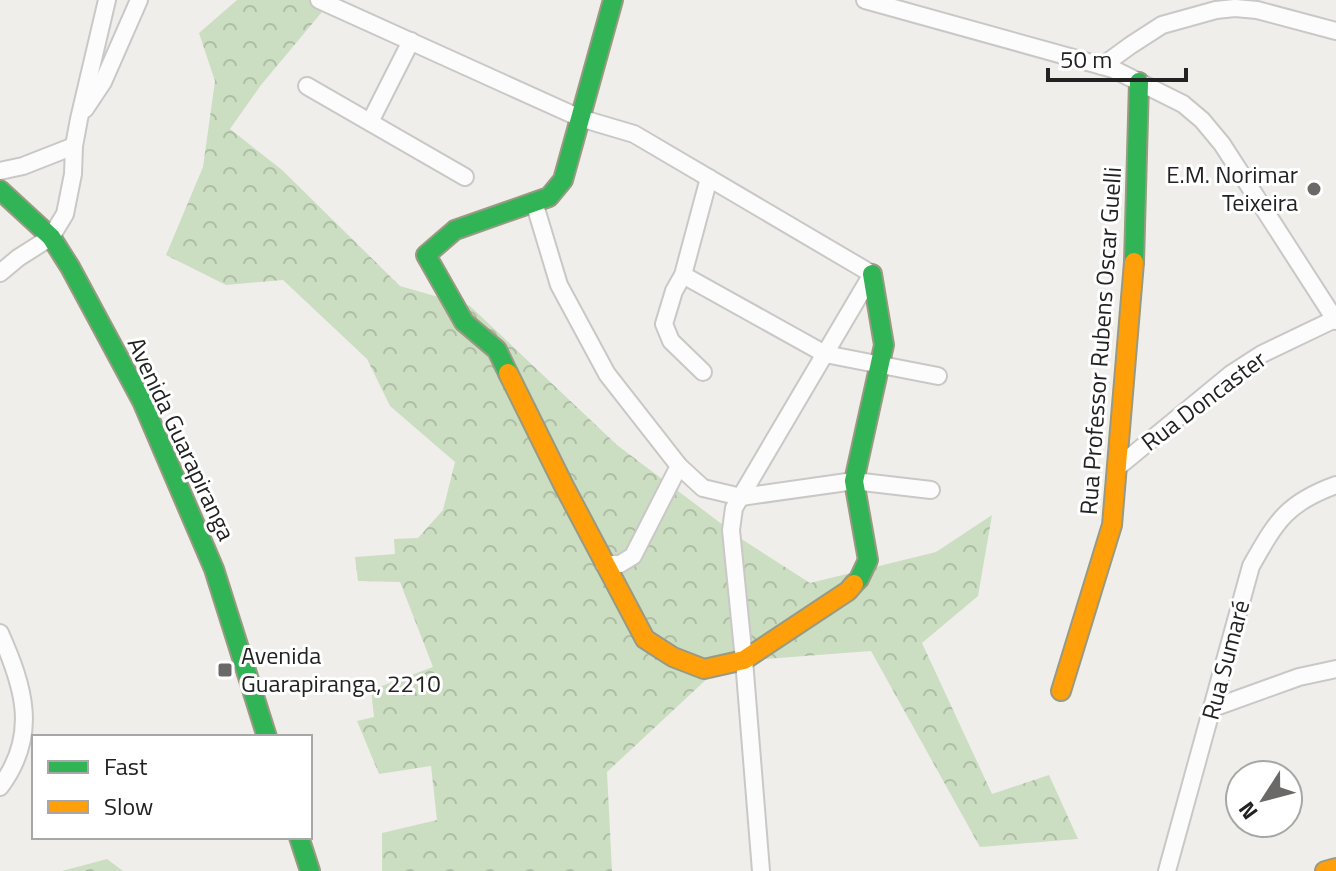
<svg xmlns="http://www.w3.org/2000/svg" width="1336" height="871" viewBox="0 0 1336 871" font-family="'Titillium Web',sans-serif">
<style>
.forest{fill:url(#forest-crowns)}
.lines{fill:none;stroke-linecap:round;stroke-linejoin:round}
.street-casing{stroke:#c9c8c7;stroke-width:20}
.fast-casing{stroke:#999a82;stroke-width:22}
.slow-casing{stroke:#999a82;stroke-width:22}
.street{stroke:#fdfcfc;stroke-width:16}
.fast{stroke:#30b455;stroke-width:18}
.slow{stroke:#ff9f0a;stroke-width:18}
.poi-dot{fill:#6a6968;stroke:#fff;stroke-width:3}
.labels{text-anchor:middle;stroke-width:6;stroke-linejoin:round;paint-order:stroke}
.poi-label{font-size:24px;fill:#222;stroke:#fff;text-anchor:end}
.street-label{font-size:24px;fill:#222;stroke:#fff}
</style>
<defs>
<pattern id="forest-crowns" width="20" height="18" patternUnits="userSpaceOnUse" patternTransform="scale(2)"><rect width="20" height="18" fill="#cbdec1"/><path d="M2 6a3 3 0 1 1 6 0M12 15a3 3 0 1 1 6 0" fill="none" stroke="#aebea6"/></pattern>
</defs>
<rect width="100%" height="100%" fill="#f0eeeb"/>
<g class="forest">
<polygon points="237,0 332,0 261,85 230,129 282,170 400,286 470,306 617,445 743,540 810,583 936,552 992,515 978,596 922,643 992,794 1049,775 1078,839 980,847 871,651 725,662 607,772 612,871 382,871 382,833 437,820 431,766 379,774 357,721 374,717 371,690 433,667 400,582 358,581 355,557 395,554 394,539 418,538 443,510 455,462 390,406 367,359 283,280 226,285 166,255 203,167 215,81 199,33"/>
<polygon points="107,859 123,871 62,871"/>
</g>
<g class="lines">
<g class="street-casing">
<g id="street">
<polyline points="319,0 580,118 634,134 872,274 734,508 731,530 744,660 761,871"/>
<polyline points="865,0 1113,69 1183,104 1202,120 1222,144 1336,321"/>
<polyline points="1102,66 1131,45 1162,25 1216,10 1235,8 1257,10 1336,31"/>
<polyline points="307,86 465,177"/>
<polyline points="85,109 103,82 139,0"/>
<polyline points="370,122 411,41"/>
<polyline points="0,171 23,166 74,146"/>
<polyline points="534,202 559,285 607,374 679,466"/>
<polyline points="0,273 18,258 51,237 65,214 73,174 74,146 79,119 107,0"/>
<polyline points="683,275 825,354 938,376"/>
<polyline points="703,372 671,341 664,324 674,291 683,275 709,178"/>
<polyline points="1118,467 1231,374 1262,354 1335,319"/>
<polyline points="604,564 620,564 633,556 679,466 703,488 741,497 854,481 931,490"/>
<path d="M0,633c24,54 39,102 0,154"/>
<polyline points="1213,708 1299,677 1336,669"/>
<path d="M1167,871l84,-305c25,-44 35,-63 85,-81"/>
</g>
</g>
<g class="fast-casing">
<g id="fast">
<polyline points="0,190 51,237 70,267 142,401 214,569 267,737"/>
<polyline points="1134,262 1139,82"/>
<polyline points="508,373 497,350 464,322 426,255 455,230 549,197 563,180 613,0"/>
<polyline points="854,584 859,579 868,560 854,481 884,345 872,274"/>
<polyline points="299,837 310,871"/>
</g>
</g>
<g class="slow-casing">
<g id="slow">
<polyline points="508,373 564,486 645,639 673,657 704,669 744,660 848,591 854,584"/>
<polyline points="1061,691 1112,525 1134,262"/>
<polyline points="1325,871 1336,868"/>
</g>
</g>
<use href="#street" class="street"/>
<use href="#fast" class="fast"/>
<use href="#slow" class="slow"/>
</g>
<g class="poi-dot">
<circle cx="1314" cy="189" r="8"/>
<rect x="217" y="662" width="16" height="16" rx="4"/>
</g>
<g class="labels">
<g class="poi-label">
<text x="1298" y="183">E.M. Norimar<tspan x="1298" dy="28">Teixeira</tspan></text>
<text x="241" y="664" text-anchor="start">Avenida<tspan x="241" dy="28">Guarapiranga, 2210</tspan></text>
</g>
<g class="street-label">
<text transform="translate(1101 341) rotate(-86)" y="8">Rua Professor Rubens Oscar Guelli</text>
<text transform="translate(1204 401) rotate(-37)" y="8">Rua Doncaster</text>
<text transform="translate(181 439) rotate(65)" y="8">Avenida Guarapiranga</text>
<text transform="translate(1226 660) rotate(-75)" y="8">Rua Sumaré</text>
</g>
</g>
<rect x="32" y="735" width="280" height="104" fill="#ffffff" stroke="#a7a7a7" stroke-width="2"/>
<rect x="48" y="761" width="40" height="12" fill="#30b455" stroke="#a7a7a7" stroke-width="2"/>
<text x="104" y="775" font-size="24" fill="#222222">Fast</text>
<rect x="48" y="801" width="40" height="12" fill="#ff9f0a" stroke="#a7a7a7" stroke-width="2"/>
<text x="104" y="815" font-size="24" fill="#222222">Slow</text>
<g transform="translate(1264 799) rotate(234)"><circle r="38" fill="#ffffff" stroke="#a7a7a7" stroke-width="2"/>
<path d="M0-6L14 30L0 20L-14 30Z" fill="#6a6968"/>
<text y="-12" font-size="22" font-weight="bold" text-anchor="middle" fill="#222222">N</text>
</g>
<path d="M1048 68v12h138v-12" fill="none" stroke="#222222" stroke-width="4"/>
<text x="1060" y="68" font-size="24" fill="#222222" stroke="#ffffff" stroke-width="6" paint-order="stroke">50 m</text>
</svg>
